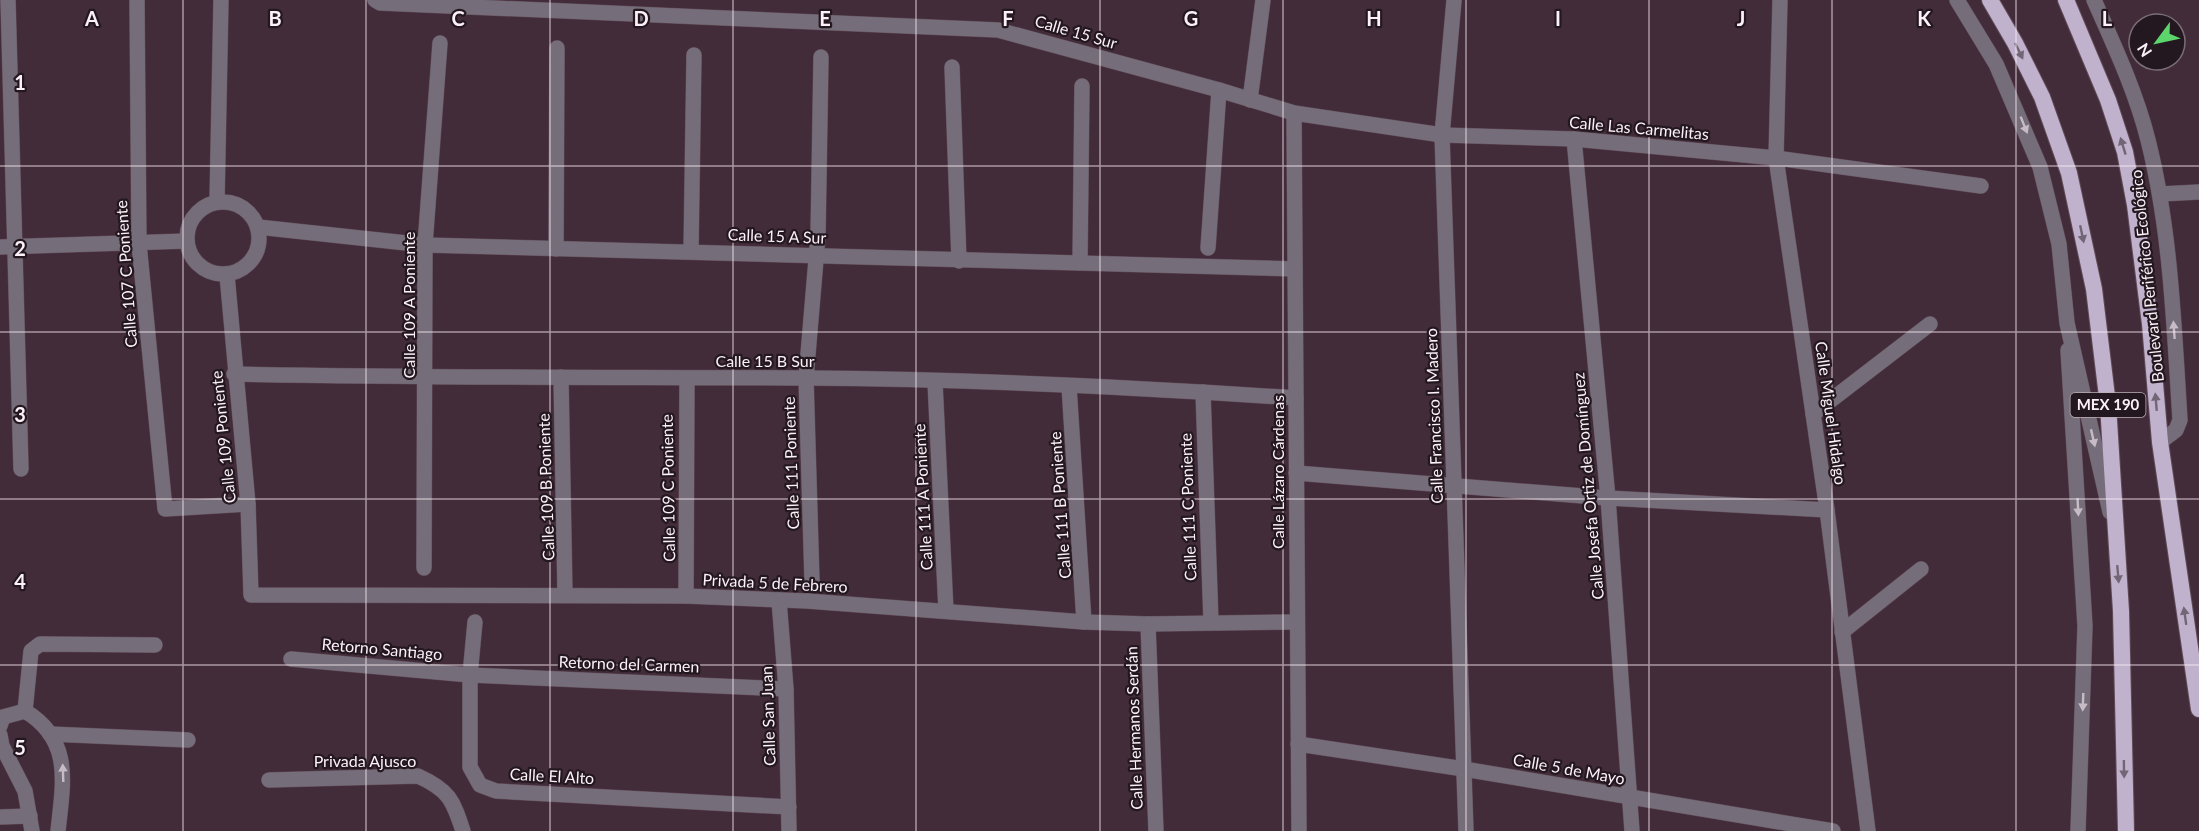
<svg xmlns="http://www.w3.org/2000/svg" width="2199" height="831" viewBox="0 0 2199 831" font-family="Lato,sans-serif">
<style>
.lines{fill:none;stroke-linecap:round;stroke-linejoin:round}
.minor-casing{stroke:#614b58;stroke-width:16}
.tertiary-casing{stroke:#614b58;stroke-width:16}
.trunk-casing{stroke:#614b58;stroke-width:18}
.minor{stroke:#756e7a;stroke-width:15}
.tertiary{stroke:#756e7a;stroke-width:15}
.trunk{stroke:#c0b2cc;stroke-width:16}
.oneway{fill:#726576}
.oneway2{fill:#c7bcc6}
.grid{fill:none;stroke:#fdf0f8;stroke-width:1.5;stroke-opacity:0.55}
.labels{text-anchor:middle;stroke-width:4.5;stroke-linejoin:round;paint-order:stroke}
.shield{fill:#23181f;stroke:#bcafb7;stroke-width:1.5}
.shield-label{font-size:15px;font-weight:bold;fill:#fdf0f8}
.street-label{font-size:16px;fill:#fdf0f8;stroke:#23181f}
.grid-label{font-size:20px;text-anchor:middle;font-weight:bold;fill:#fdf0f8;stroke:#23181f;stroke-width:4.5;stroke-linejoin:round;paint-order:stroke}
</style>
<rect width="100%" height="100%" fill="#432c3a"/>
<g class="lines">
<g class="minor-casing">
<g id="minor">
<polyline points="8,0 21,469"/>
<polyline points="137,0 139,244 165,509 248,504"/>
<polyline points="375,0 380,3 998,30 1219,90 1294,113 1442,135 1574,139 1776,158 1981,186"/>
<polyline points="1454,0 1442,135 1466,831"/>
<polyline points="1780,0 1776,158 1827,510 1868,831"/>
<polyline points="952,67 959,261"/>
<polyline points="1250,100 1263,0"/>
<polyline points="1294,113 1299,831"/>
<polyline points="1574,139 1608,498 1632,831"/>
<polyline points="2160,194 2199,192"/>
<circle cx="223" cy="238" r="36"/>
<polyline points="217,202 221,0"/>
<polyline points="258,227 425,245 1295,269"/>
<polyline points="0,247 187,241"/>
<polyline points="1208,248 1219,90"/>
<polyline points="556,249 557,48"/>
<polyline points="691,251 694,55"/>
<polyline points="1080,263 1082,86"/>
<polyline points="227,275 248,504 251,595 686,596 807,601 1084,622 1148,624 1297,622"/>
<polyline points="2068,350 2085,626 2078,831"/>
<path d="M234,374c191,4 381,3 571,4 164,1 328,9 491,20"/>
<polyline points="561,377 565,595"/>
<polyline points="935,382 946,611"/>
<polyline points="1069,386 1084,622"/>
<polyline points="1203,392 1211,622"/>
<polyline points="1813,414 1930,324"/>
<polyline points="1296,473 1608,498 1827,510"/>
<polyline points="424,568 425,245 440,43"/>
<polyline points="812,581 806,378 818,236 821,57"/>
<polyline points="686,596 687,380"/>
<polyline points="779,600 786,689 789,831"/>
<polyline points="475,622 470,675 470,767 480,785 496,791 789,807"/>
<polyline points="1148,624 1156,831"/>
<polyline points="1842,632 1921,569"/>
<polyline points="291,659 470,675 786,689"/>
<polyline points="25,711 31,651 40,644 155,645"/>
<path d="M0,726l3,-9 22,-6c48,29 38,72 33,120"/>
<polyline points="50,734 188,740"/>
<polyline points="0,735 2,746 25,791 32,831"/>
<polyline points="1298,744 1464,769 1833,831"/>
<path d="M269,780l149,-4c31,14 35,24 45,55"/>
<polyline points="0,817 30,816"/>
</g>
</g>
<g class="tertiary-casing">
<g id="tertiary">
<polyline points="1957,0 1996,64 2040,167 2059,244 2067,323 2110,512"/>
<path d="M2094,0c20,45 42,92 54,140 23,91 26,187 32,280l-4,10 -16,12"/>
</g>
</g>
<g class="trunk-casing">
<g id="trunk">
<polyline points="1990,0 2015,43 2042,97 2069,173 2094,289 2108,405 2121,611 2126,831"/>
<polyline points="2066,0 2108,100 2125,152 2135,205 2150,324 2160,442 2199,709"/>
</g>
</g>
<use href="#minor" class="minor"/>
<use href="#tertiary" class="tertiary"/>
<use href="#trunk" class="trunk"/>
</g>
<defs><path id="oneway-solid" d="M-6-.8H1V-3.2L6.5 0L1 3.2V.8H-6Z" transform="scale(1.5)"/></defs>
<g class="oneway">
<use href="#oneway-solid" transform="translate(2019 51) rotate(64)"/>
<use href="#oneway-solid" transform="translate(2123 146) rotate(-107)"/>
<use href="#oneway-solid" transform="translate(2082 234) rotate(78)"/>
<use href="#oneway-solid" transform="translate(2156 402) rotate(-95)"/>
<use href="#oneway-solid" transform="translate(2118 574) rotate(85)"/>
<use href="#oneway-solid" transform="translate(2185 616) rotate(-98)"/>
<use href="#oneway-solid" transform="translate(2124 769) rotate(89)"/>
</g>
<g class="oneway2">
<use href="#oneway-solid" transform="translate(2024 125) rotate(68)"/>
<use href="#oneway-solid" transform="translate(2174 330) rotate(-94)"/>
<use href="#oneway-solid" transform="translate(2093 438) rotate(77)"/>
<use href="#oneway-solid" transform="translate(2078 507) rotate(87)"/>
<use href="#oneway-solid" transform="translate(2083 702) rotate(92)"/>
<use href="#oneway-solid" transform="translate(63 773) rotate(-92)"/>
</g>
<path class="grid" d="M183,0v831M366,0v831M550,0v831M733,0v831M916,0v831M1100,0v831M1283,0v831M1466,0v831M1649,0v831M1832,0v831M2016,0v831M0,166h2199M0,332h2199M0,499h2199M0,665h2199"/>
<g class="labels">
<rect class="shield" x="2070.5" y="393" width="75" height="24" rx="4.5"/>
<g class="shield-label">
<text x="2108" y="410">MEX 190</text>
</g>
<g class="street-label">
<text transform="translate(1076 32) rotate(16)" y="6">Calle 15 Sur</text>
<text transform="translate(1639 128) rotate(5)" y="6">Calle Las Carmelitas</text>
<text transform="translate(777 236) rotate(2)" y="6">Calle 15 A Sur</text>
<text transform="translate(126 274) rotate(-94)" y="6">Calle 107 C Poniente</text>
<text transform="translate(2147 276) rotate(-96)" y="6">Boulevard Periférico Ecológico</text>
<text transform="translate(409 305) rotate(-90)" y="6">Calle 109 A Poniente</text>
<text x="765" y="367">Calle 15 B Sur</text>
<text transform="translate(1831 413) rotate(82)" y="6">Calle Miguel Hidalgo</text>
<text transform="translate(1434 416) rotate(-92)" y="6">Calle Francisco I. Madero</text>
<text transform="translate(223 437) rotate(-96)" y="6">Calle 109 Poniente</text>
<text transform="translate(791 463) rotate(-92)" y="6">Calle 111 Poniente</text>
<text transform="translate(1278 472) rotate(-90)" y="6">Calle Lázaro Cárdenas</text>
<text transform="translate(1588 486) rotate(-95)" y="6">Calle Josefa Ortiz de Domínguez</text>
<text transform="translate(546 487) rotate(-92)" y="6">Calle 109 B Poniente</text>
<text transform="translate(668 488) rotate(-91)" y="6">Calle 109 C Poniente</text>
<text transform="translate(923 497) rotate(-93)" y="6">Calle 111 A Poniente</text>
<text transform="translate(1060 505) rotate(-94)" y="6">Calle 111 B Poniente</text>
<text transform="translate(1188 507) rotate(-92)" y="6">Calle 111 C Poniente</text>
<text transform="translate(775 583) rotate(3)" y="6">Privada 5 de Febrero</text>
<text transform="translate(382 649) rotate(5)" y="6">Retorno Santiago</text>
<text transform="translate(629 664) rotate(2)" y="6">Retorno del Carmen</text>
<text transform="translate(768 716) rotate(-92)" y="6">Calle San Juan</text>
<text transform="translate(1134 728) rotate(-92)" y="6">Calle Hermanos Serdán</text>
<text x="365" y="767">Privada Ajusco</text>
<text transform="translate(1569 769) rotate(10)" y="6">Calle 5 de Mayo</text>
<text transform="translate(552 776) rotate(3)" y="6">Calle El Alto</text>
</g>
</g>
<g class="grid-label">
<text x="92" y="26">A</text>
<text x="275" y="26">B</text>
<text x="458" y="26">C</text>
<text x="641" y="26">D</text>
<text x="825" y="26">E</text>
<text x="1008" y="26">F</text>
<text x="1191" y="26">G</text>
<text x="1374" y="26">H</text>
<text x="1558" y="26">I</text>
<text x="1741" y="26">J</text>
<text x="1924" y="26">K</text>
<text x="2107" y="26">L</text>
<text x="20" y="90">1</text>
<text x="20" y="256">2</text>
<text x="20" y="422">3</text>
<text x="20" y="589">4</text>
<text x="20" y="755">5</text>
</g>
<g transform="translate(2157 42) rotate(237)"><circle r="28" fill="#23181f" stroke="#7a6e76" stroke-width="1.5"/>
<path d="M0-4.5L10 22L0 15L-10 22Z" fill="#5cd56d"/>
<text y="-9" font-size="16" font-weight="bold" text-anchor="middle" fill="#fdf0f8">N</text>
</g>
</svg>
